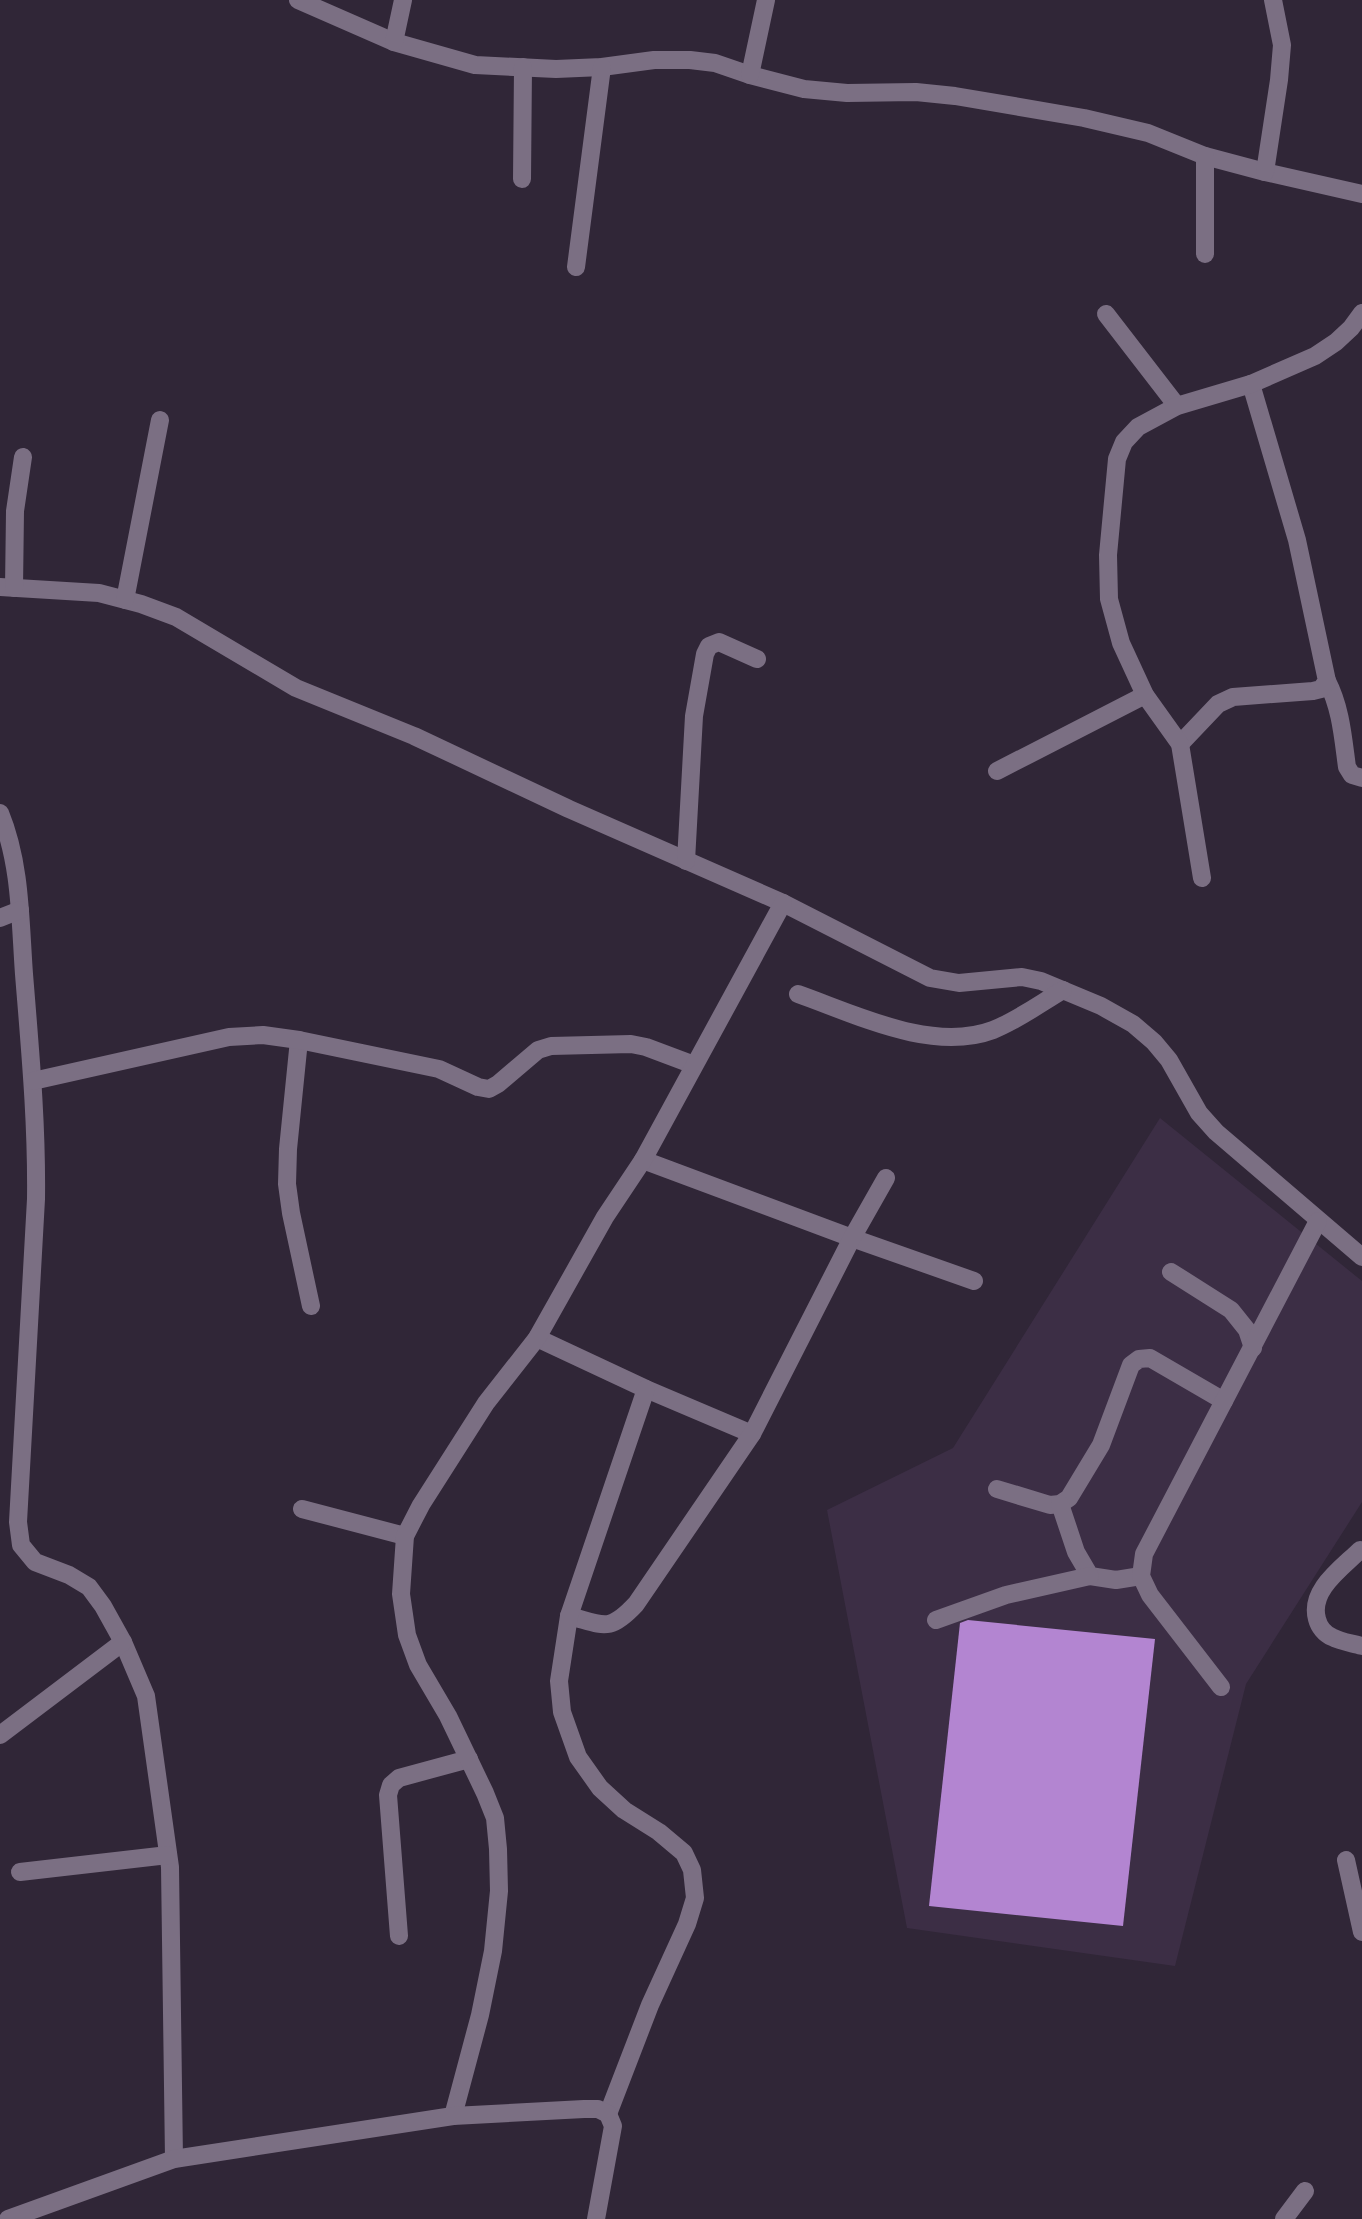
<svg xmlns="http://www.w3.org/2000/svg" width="1362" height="2219" viewBox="0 0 1362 2219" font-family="Overpass,sans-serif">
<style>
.built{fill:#3c2e45}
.building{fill:#b385d1}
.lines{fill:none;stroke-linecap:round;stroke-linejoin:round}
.minor{stroke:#7b6f83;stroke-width:18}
</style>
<rect width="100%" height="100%" fill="#302637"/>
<polygon class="built" points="1160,1118 1362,1281 1362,1502 1246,1684 1175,1966 907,1928 827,1510 953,1448"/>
<polygon class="building" points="968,1620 1155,1639 1123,1926 929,1906 960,1623"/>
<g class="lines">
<g class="minor">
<polyline points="298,0 394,42 475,65 556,69 602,67 654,60 690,60 715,63 750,75 804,89 847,93 916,92 955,96 1084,118 1148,133 1205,156 1265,172 1362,194"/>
<polyline points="394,42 403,0"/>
<polyline points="750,75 766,0"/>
<polyline points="1205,156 1205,254"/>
<polyline points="1265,172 1279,80 1282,45 1273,0"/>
<polyline points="522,179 523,67"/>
<polyline points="576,267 602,67"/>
<polyline points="1106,314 1177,406"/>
<polyline points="0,587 99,593 141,604 176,617 296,688 414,736 569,809 783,903 930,978 959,983 1022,977 1041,981 1101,1006 1133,1024 1154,1042 1169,1060 1199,1113 1216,1132 1362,1257"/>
<polyline points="14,588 15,511 23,457"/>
<polyline points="125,600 160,420"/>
<path d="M1327,681c14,27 16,57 20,86l5,8 10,3"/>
<polyline points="1180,744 1218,704 1233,697 1313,691 1321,689 1327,681 1297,540 1251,384"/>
<polyline points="997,771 1145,695"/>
<path d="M0,813c21,51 20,107 24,161 6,75 13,149 12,225l-18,323 3,23 14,17 34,13 20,12 14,19 20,36 23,54 24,171 4,292"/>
<polyline points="686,861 694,716 705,654 709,646 719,642 757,659"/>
<polyline points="1202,878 1180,744 1145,695 1121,643 1109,599 1108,555 1117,459 1124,442 1138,427 1177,406 1251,384 1315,356 1336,342 1351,328 1362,313"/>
<polyline points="0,918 20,910"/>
<path d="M798,994c57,20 134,59 195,36 25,-10 48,-27 70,-40"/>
<polyline points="299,1040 288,1149 287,1184 291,1213 311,1306"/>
<polyline points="33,1081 229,1037 263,1035 299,1040 439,1069 478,1087 489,1089 498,1084 538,1050 551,1046 631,1044 646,1047 694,1065"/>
<polyline points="643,1160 852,1238 974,1281"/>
<polyline points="1171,1272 1231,1310 1247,1330 1253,1348"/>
<polyline points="537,1338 646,1389 752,1434"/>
<polyline points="997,1489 1050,1505 1060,1504 1069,1498 1101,1445 1131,1365 1139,1359 1150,1358 1224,1401"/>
<polyline points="1060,1504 1076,1552 1090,1576 1116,1580 1141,1576"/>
<polyline points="302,1509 405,1536"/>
<path d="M1360,1550c-18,18 -51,40 -43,69 2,8 8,15 15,18 9,5 20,6 30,9"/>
<path d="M569,1616c35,9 40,17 67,-12l116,-170 100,-196 34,-60"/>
<polyline points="936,1620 1006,1595 1090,1576"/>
<polyline points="1221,1687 1150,1595 1141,1576 1144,1554 1318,1221"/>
<polyline points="0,1735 123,1642"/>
<polyline points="1346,1860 1362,1932"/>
<polyline points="20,1872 168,1855"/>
<polyline points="399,1936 388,1795 391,1785 399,1778 469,1759"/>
<polyline points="608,2114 650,2005 687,1924 695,1898 692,1870 684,1853 659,1832 624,1810 600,1788 578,1757 562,1712 559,1681 569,1616 646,1389"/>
<polyline points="453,2116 480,2015 493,1951 499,1891 498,1849 495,1818 485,1793 448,1716 418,1665 407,1635 401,1594 405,1536 421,1505 486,1403 537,1338 605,1217 643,1160 783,903"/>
<polyline points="8,2219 174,2159 453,2116 584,2109 598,2109 608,2114 613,2126 596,2219"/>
<polyline points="1284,2219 1305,2191"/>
</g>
</g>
</svg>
